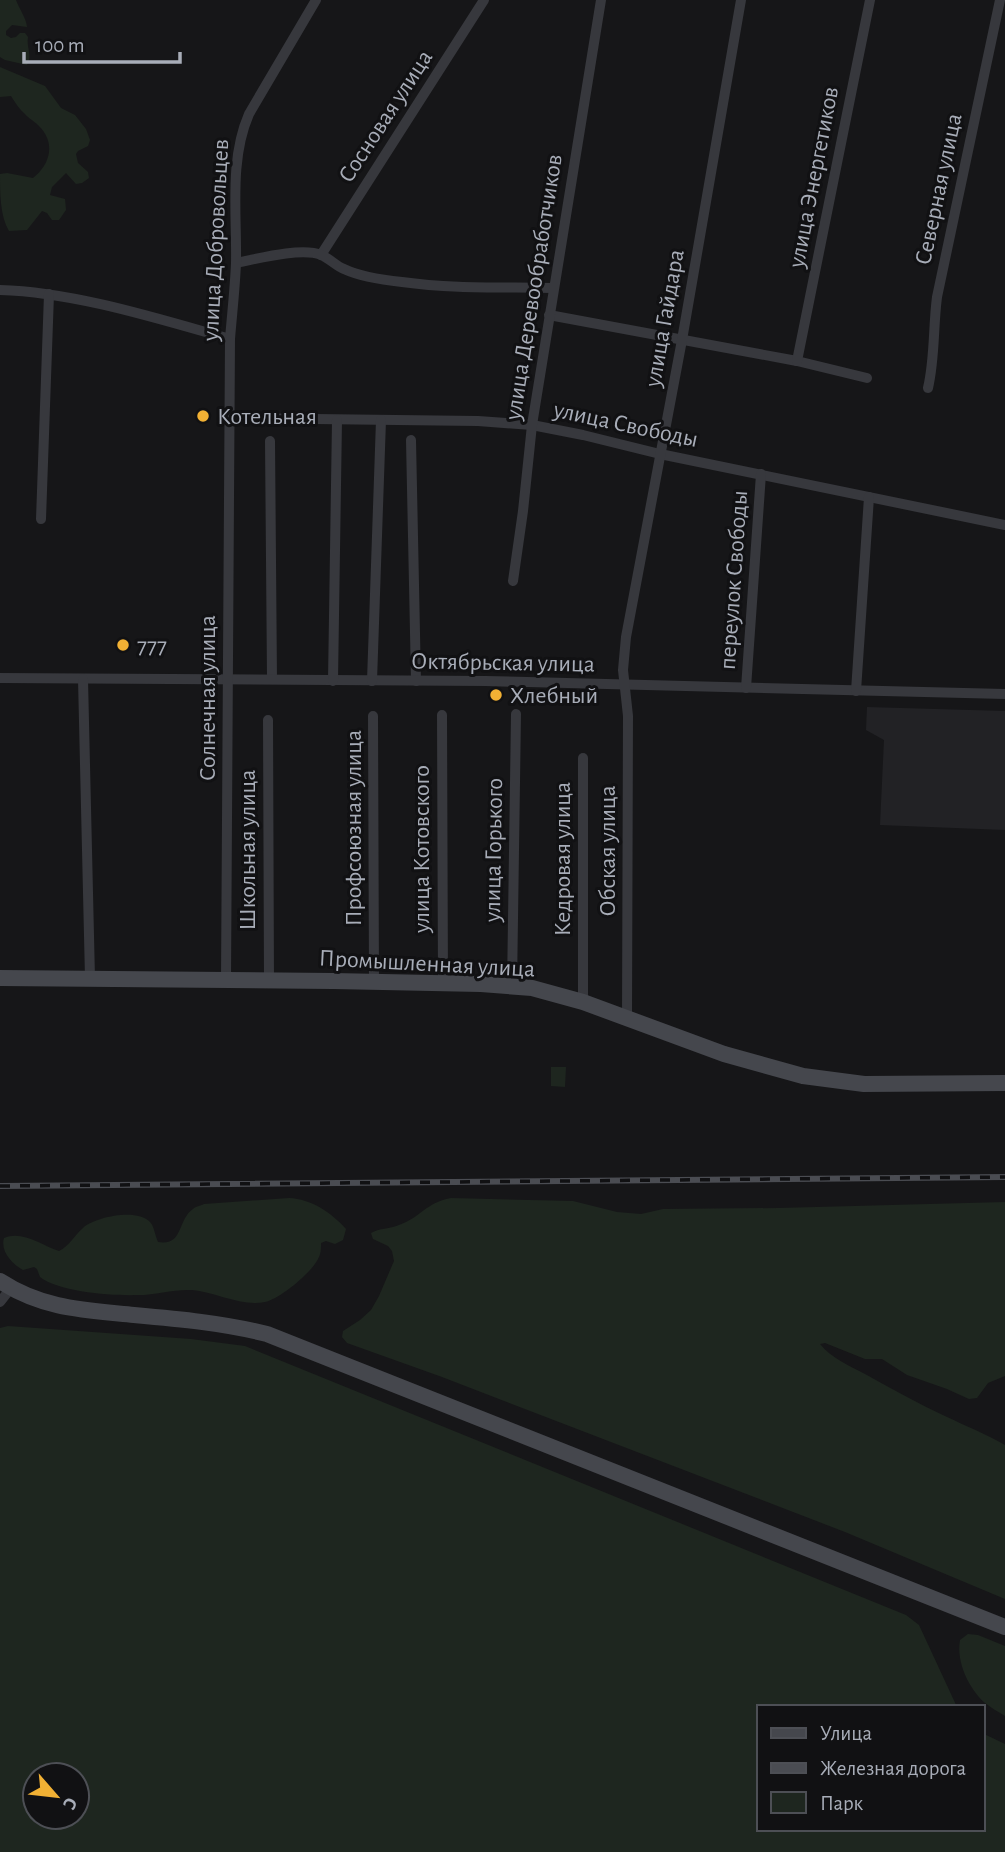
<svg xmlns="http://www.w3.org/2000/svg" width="1005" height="1852" viewBox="0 0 1005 1852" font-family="'Alegreya Sans',sans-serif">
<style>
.built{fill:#222225}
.green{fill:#1e261f;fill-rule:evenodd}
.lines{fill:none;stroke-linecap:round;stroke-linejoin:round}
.street{stroke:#37383d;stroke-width:10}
.secondary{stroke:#45474d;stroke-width:16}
.rail-casing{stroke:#4a4c52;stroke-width:6}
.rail{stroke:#111113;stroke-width:3.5;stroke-dasharray:10;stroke-linecap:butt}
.poi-dot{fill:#f2b134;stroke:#111113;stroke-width:2.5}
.labels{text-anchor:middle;stroke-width:6;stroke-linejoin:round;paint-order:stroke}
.street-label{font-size:24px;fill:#a8adb8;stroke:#111113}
.poi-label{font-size:24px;fill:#a8adb8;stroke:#111113;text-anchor:start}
</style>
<rect width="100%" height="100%" fill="#161618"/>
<polygon class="built" points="867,707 1005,711 1005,830 880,825 884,740 866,730"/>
<g class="green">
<path d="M0,0h16c3,9 10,17 11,27l-15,-2 -6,6v4l5,3 5,-1 4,-4h5l3,4c-2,10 5,19 -1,28l-22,-5 -5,-3z"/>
<path d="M0,67l45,19 16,22 14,7 11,14 4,11 -2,6 -10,5 -2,3 2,9 10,9 1,6 -7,5 -6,1 -10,-11 -14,14 -2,8 15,4 1,11 -7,10h-7l-5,-7 -5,-2 -15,19 -18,1c-9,-15 -9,-38 -9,-57l7,-1 26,5c18,-14 23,-36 5,-53 -4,-4 -10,-7 -13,-11 -6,-5 -10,-12 -14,-18l-11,1z"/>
<polygon points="551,1067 566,1067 565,1087 551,1086"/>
<path d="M289,1198c22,1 42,14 57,31l-3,11 -8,4 -9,-3 -5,2c0,6 0,11 -3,16 -6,13 -38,40 -53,43 -23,5 -50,-10 -73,-12 -18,-1 -36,5 -54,5 -25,1 -79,-3 -98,-18l-3,-8 -3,-2 -11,3c-11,-6 -23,-19 -19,-32 18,-8 37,7 55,13 10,-5 15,-15 24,-23 12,-11 54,-20 67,-6 4,4 5,13 8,20 26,4 19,-22 35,-33 3,-3 7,-3 11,-5z"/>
<path d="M451,1198l122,3 44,11 24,2 22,-5 115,-1 227,-6v174l-17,7 -11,15 -8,1 -22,-10 -40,-14 -25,-16h-17l-40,-16 -5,1c11,14 30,22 45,30 27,15 54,30 82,43 19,9 39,17 58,28v154l-160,-67 -403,-155 -95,-34 -5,-6 1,-6 17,-11 11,-10 8,-14 15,-35 -2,-10 -4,-5 -15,-7 -2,-6c8,-5 19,-4 28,-8 21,-7 26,-22 52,-27z"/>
<path d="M8,1326l183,13 54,7 661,269 13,10 38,82h-199v122h224v-96l23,11v108h-1005v-524zM35,1775h42v42h-42z"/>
<path d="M968,1634l10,1 27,11v70c-6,-4 -14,-8 -20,-13 -16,-14 -29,-41 -25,-63z"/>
</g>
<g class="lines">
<g class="street">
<polyline points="321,255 484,0"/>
<path d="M236,263c20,-4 66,-16 85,-8 8,3 15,11 23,14 17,8 39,11 58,13 50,7 101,5 151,6"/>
<path d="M0,290c74,2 159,29 230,49"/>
<polyline points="549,315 797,361 867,378"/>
<polyline points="797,361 870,0"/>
<path d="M928,388c7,-30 5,-60 9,-91l63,-297"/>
<polyline points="231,418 478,421 532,425 583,435 660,454 1005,525"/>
<polyline points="411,440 416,681"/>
<polyline points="270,441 272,679"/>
<polyline points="41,519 49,294"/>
<polyline points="513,581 523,511 532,425 601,0"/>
<polyline points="0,678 485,681 1005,694"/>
<polyline points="83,679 90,978"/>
<polyline points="333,681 337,420"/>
<polyline points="372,681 381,420"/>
<polyline points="746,688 761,474"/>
<polyline points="856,691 869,497"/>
<polyline points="442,715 443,983"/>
<polyline points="373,716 374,982"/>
<polyline points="268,720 269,980"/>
<path d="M226,979l4,-640c2,-25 5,-51 6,-76 1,-49 -7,-103 13,-149l67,-114"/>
<polyline points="512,987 516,714"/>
<polyline points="583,1002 583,758"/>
<polyline points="627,1018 628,716 623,670 626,637 682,340 741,0"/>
<polyline points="0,1302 11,1288"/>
</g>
<g class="secondary">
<polyline points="0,978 333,981 481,984 532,988 583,1002 724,1054 803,1076 864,1084 1005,1083"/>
<path d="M0,1281c43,28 84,29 134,34 45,4 89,8 133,19l738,293"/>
</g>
<g class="rail-casing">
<polyline id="rail" points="0,1186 1005,1177"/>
</g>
<use href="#rail" class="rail"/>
</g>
<g class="poi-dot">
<circle cx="203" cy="416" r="7"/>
<circle cx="123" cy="645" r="7"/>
<circle cx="496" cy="695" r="7"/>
</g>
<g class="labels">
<g class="street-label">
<text transform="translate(385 116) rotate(-57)" y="8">Сосновая улица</text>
<text transform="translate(813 177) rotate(-79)" y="8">улица Энергетиков</text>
<text transform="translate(938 189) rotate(-78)" y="8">Северная улица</text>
<text transform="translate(215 240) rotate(-87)" y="8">улица Добровольцев</text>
<text transform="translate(533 287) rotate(-81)" y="8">улица Деревообработчиков</text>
<text transform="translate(664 318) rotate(-80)" y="8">улица Гайдара</text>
<text transform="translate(626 424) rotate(12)" y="8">улица Свободы</text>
<text transform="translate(733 580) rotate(-86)" y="8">переулок Свободы</text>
<text transform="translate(503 662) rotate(1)" y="8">Октябрьская улица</text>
<text transform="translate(207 698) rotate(-90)" y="8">Солнечная улица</text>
<text transform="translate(353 828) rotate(-90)" y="8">Профсоюзная улица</text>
<text transform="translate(421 849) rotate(-90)" y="8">улица Котовского</text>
<text transform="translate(247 850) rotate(-90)" y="8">Школьная улица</text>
<text transform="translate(493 850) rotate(-89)" y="8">улица Горького</text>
<text transform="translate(607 851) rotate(-90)" y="8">Обская улица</text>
<text transform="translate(562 859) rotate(-90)" y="8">Кедровая улица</text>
<text transform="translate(427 963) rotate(3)" y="8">Промышленная улица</text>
</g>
<g class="poi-label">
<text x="217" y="424">Котельная</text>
<text x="137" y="653">777</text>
<text x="510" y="703">Хлебный</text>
</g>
</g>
<rect x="757" y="1705" width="228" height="126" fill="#111113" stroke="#4d4f55" stroke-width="2"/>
<rect x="771" y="1728" width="35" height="10" fill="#45474d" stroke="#4d4f55" stroke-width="2"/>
<text x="820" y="1740" font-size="21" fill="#a8adb8">Улица</text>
<rect x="771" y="1763" width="35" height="10" fill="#4a4c52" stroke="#4d4f55" stroke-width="2"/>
<text x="820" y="1775" font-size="21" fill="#a8adb8">Железная дорога</text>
<rect x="771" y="1792" width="35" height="21" fill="#1e261f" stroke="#4d4f55" stroke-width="2"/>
<text x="820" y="1810" font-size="21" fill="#a8adb8">Парк</text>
<g transform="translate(56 1796) rotate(118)"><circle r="33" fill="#111113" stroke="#4d4f55" stroke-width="2"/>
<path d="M0-5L12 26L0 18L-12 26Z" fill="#f2b134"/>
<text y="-10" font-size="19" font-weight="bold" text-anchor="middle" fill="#a8adb8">С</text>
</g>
<path d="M24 52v10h156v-10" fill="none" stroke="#a8adb8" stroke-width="3.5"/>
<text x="35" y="52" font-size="21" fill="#a8adb8" stroke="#111113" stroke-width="5" paint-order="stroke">100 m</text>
</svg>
